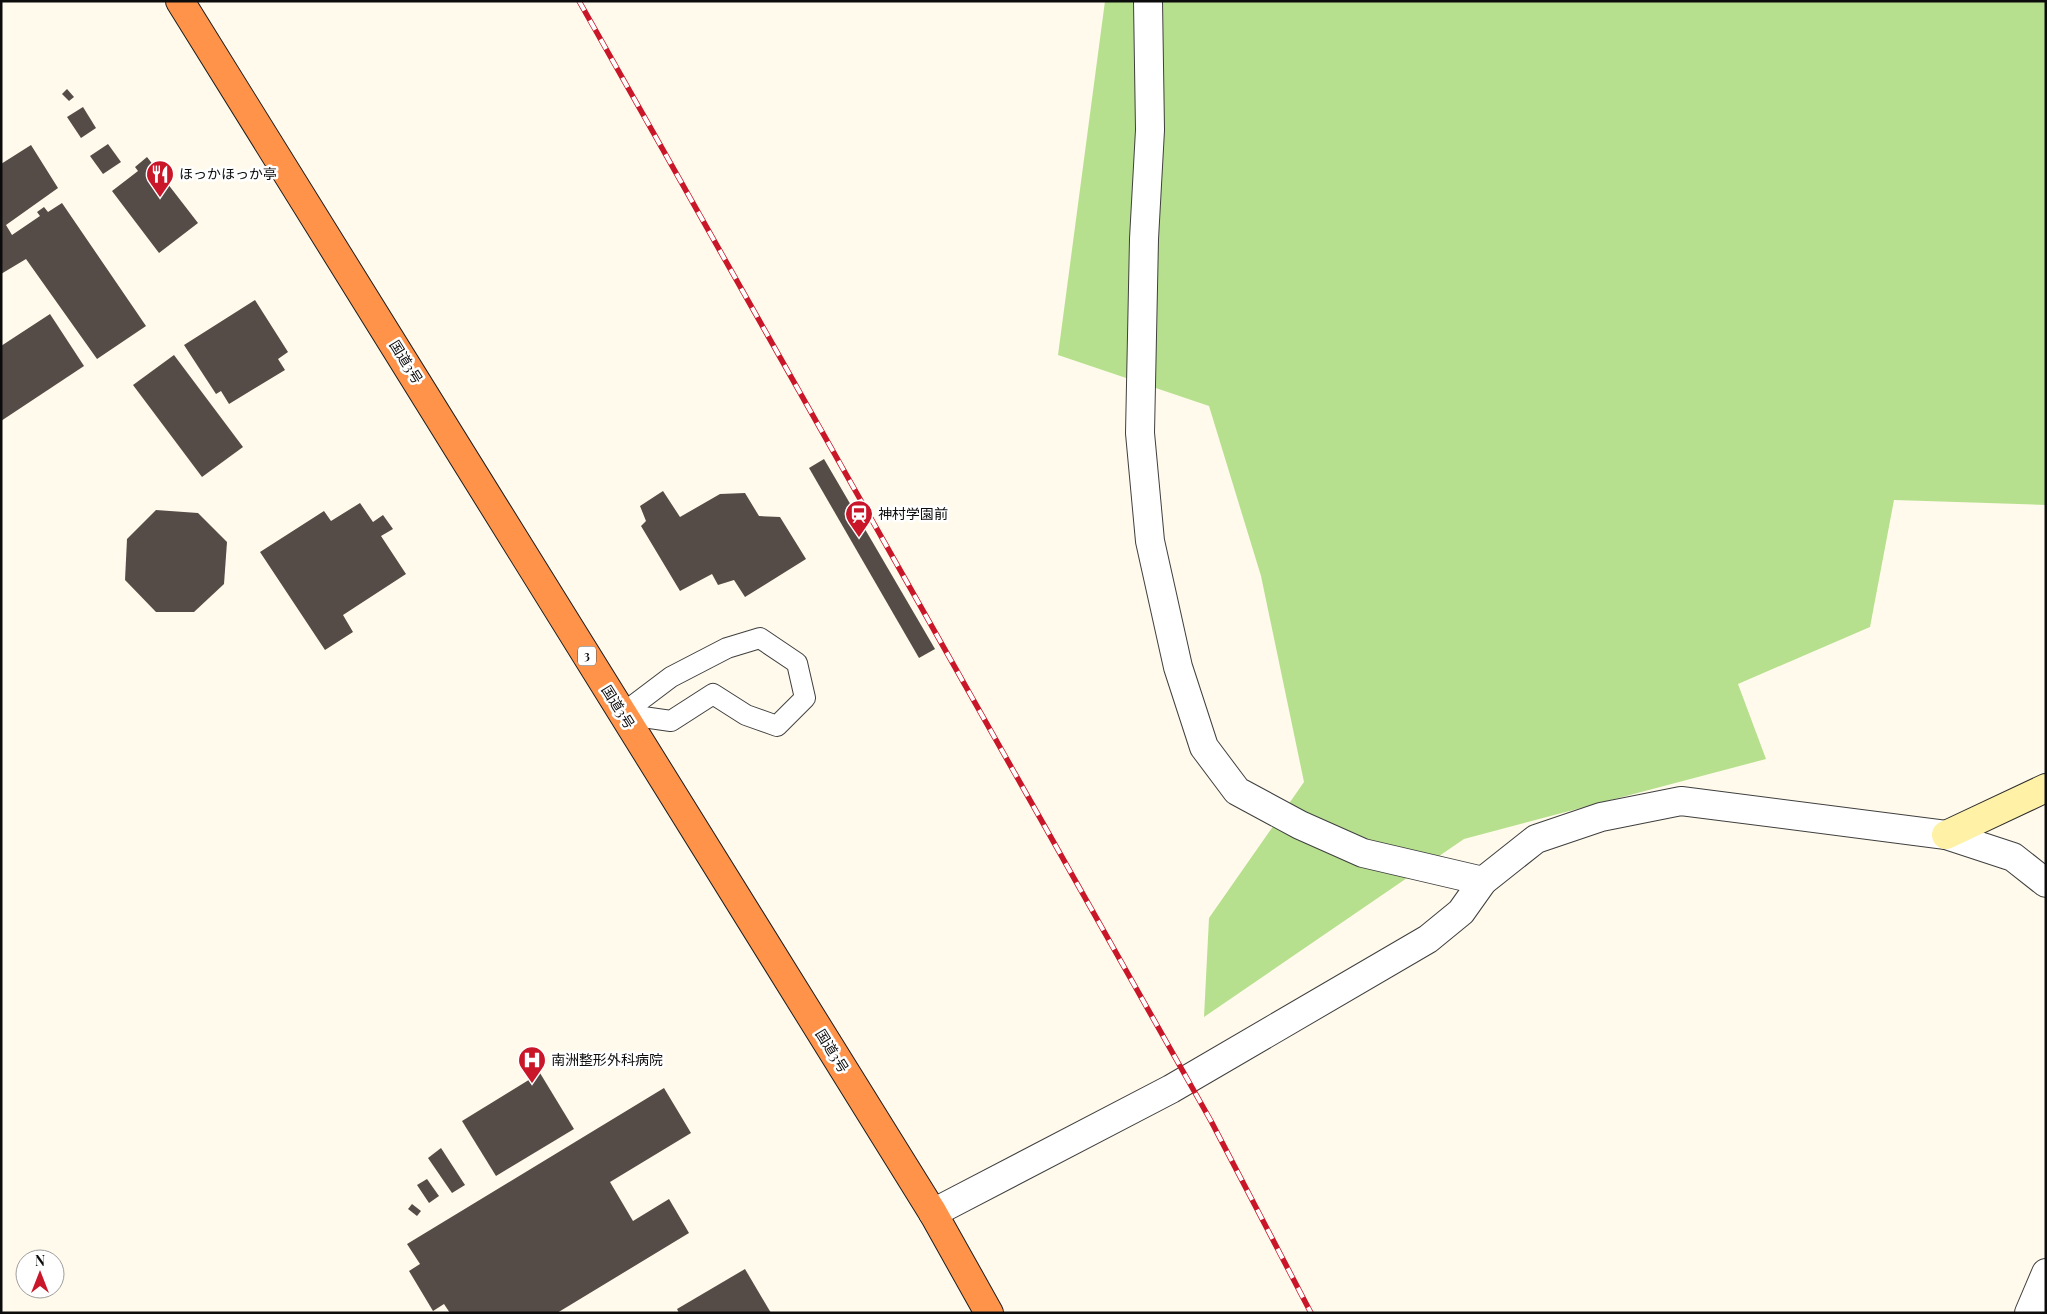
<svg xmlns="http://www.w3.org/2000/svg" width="2047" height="1314" viewBox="0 0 2047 1314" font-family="'Playfair Display','Noto Sans JP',serif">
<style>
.forest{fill:#b7e08e}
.building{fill:#564c47}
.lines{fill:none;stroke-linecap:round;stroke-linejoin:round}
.lane-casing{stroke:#3f3f3f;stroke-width:22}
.street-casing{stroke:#3f3f3f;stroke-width:30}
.secondary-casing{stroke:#2e2e2e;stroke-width:30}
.highway-casing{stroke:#1d1d1d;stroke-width:30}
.lane{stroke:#fff;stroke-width:20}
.street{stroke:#fff;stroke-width:28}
.secondary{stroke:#fff1a6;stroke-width:28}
.highway{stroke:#ff9349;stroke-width:28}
.rail-casing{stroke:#c91628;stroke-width:5.5}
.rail{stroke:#fff;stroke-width:4;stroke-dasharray:11;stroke-linecap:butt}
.labels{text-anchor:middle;stroke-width:5;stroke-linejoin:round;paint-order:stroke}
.shield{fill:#fff;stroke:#555;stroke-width:1}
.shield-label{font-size:12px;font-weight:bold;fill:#0c0c0c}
.poi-label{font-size:14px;fill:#0c0c0c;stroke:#fff;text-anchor:start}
.street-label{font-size:14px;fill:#0c0c0c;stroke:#fff}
</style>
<rect width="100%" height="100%" fill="#fffaeb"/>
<polygon class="forest" points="1105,1 2046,1 2046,505 1894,500 1870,627 1738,684 1766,759 1464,839 1204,1017 1209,918 1304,782 1261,576 1209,406 1058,355"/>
<g class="building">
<polygon points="67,89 74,97 69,101 62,94"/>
<polygon points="83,107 96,128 81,138 67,117"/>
<polygon points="108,144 121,162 103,174 90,156"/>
<polygon points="31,145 58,188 6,225 12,235 40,216 37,212 44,207 48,212 62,203 146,326 97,359 26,259 1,274 1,164"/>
<polygon points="147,157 198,223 159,253 112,191 138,171 135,167"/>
<polygon points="255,300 288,352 278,359 285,370 229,404 221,391 216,394 184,345"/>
<polygon points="50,314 84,366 1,421 1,346"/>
<polygon points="174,355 243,447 202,477 133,385"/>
<polygon points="824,459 935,649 919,658 809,468"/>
<polygon points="663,491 680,517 720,494 745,493 759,516 780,517 806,559 745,597 734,580 718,585 712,574 680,591 641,526 646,521 640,506"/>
<polygon points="360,503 373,522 383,515 393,529 381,536 406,574 343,615 353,632 325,650 260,552 324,511 331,521"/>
<polygon points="156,510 198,513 227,542 224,584 194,612 156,612 125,580 127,539"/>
<polygon points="540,1073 574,1129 496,1176 462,1121"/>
<polygon points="664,1088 691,1133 610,1182 633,1221 669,1199 689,1233 557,1313 450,1313 444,1304 433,1311 409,1271 420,1264 407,1244"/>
<polygon points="441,1148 465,1185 452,1193 428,1158"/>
<polygon points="427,1179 439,1196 429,1203 417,1185"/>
<polygon points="412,1204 421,1211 417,1216 408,1209"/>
<polygon points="745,1269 771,1313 679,1313 677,1309"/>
</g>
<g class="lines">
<g class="lane-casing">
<polygon id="lane" points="760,638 797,663 805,698 777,726 746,715 713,694 671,721 622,714 671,677 727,648"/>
</g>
<g class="street-casing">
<g id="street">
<polyline points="1148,1 1150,130 1144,239 1140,433 1150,541 1178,667 1204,747 1237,791 1300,825 1363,853 1483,881"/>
<polyline points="933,1213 1171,1089 1428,939 1461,912 1483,881 1536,839 1601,817 1681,801 1946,835 2013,857 2046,883"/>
<polyline points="2029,1313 2046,1273"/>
</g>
</g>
<g class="secondary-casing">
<polyline id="secondary" points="1946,835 2046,788"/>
</g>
<g class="highway-casing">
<polyline id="highway" points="180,1 933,1213 989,1313"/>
</g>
<use href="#lane" class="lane"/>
<use href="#street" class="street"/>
<use href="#secondary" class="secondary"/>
<use href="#highway" class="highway"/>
<g class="rail-casing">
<polyline id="rail" points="579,1 1211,1121 1311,1313"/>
</g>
<use href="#rail" class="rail"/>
</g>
<defs>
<g id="restaurant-pin" transform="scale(1.4375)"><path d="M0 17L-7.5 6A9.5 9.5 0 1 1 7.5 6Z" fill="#c91628" stroke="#fff"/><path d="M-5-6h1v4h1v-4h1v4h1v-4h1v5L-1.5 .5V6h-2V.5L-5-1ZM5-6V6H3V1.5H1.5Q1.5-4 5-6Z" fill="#fff"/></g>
<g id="station-pin" transform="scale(1.4375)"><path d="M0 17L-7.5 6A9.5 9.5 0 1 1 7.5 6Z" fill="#c91628" stroke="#fff"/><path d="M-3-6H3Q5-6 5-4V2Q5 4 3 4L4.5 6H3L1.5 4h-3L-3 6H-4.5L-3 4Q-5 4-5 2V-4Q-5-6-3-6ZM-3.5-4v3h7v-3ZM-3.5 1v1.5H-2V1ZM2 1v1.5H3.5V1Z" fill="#fff"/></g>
<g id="hospital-pin" transform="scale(1.4375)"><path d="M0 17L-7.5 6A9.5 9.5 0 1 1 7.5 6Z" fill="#c91628" stroke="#fff"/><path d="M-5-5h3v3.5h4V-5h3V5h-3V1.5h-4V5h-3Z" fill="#fff"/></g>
</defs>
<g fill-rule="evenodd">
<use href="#restaurant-pin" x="160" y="174"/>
<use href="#station-pin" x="859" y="514"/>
<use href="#hospital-pin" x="532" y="1060"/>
</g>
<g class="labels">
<rect class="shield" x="578" y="646.5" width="18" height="19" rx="4"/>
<g class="shield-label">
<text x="587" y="660">3</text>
</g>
<g class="poi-label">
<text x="179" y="179">ほっかほっか亭</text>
<text x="878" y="519">神村学園前</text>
<text x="551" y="1065">南洲整形外科病院</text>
</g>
<g class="street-label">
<text transform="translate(406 362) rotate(58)" y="5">国道3号</text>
<text transform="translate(618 707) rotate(58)" y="5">国道3号</text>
<text transform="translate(832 1051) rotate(58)" y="5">国道3号</text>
</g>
</g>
<rect width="2047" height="1314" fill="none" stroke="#0c0c0c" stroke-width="5"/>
<g transform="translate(40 1274)"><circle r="24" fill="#ffffff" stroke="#9e9e9e"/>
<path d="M0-4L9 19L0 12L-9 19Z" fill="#c91628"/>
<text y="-8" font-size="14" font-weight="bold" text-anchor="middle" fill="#0c0c0c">N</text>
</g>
</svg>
